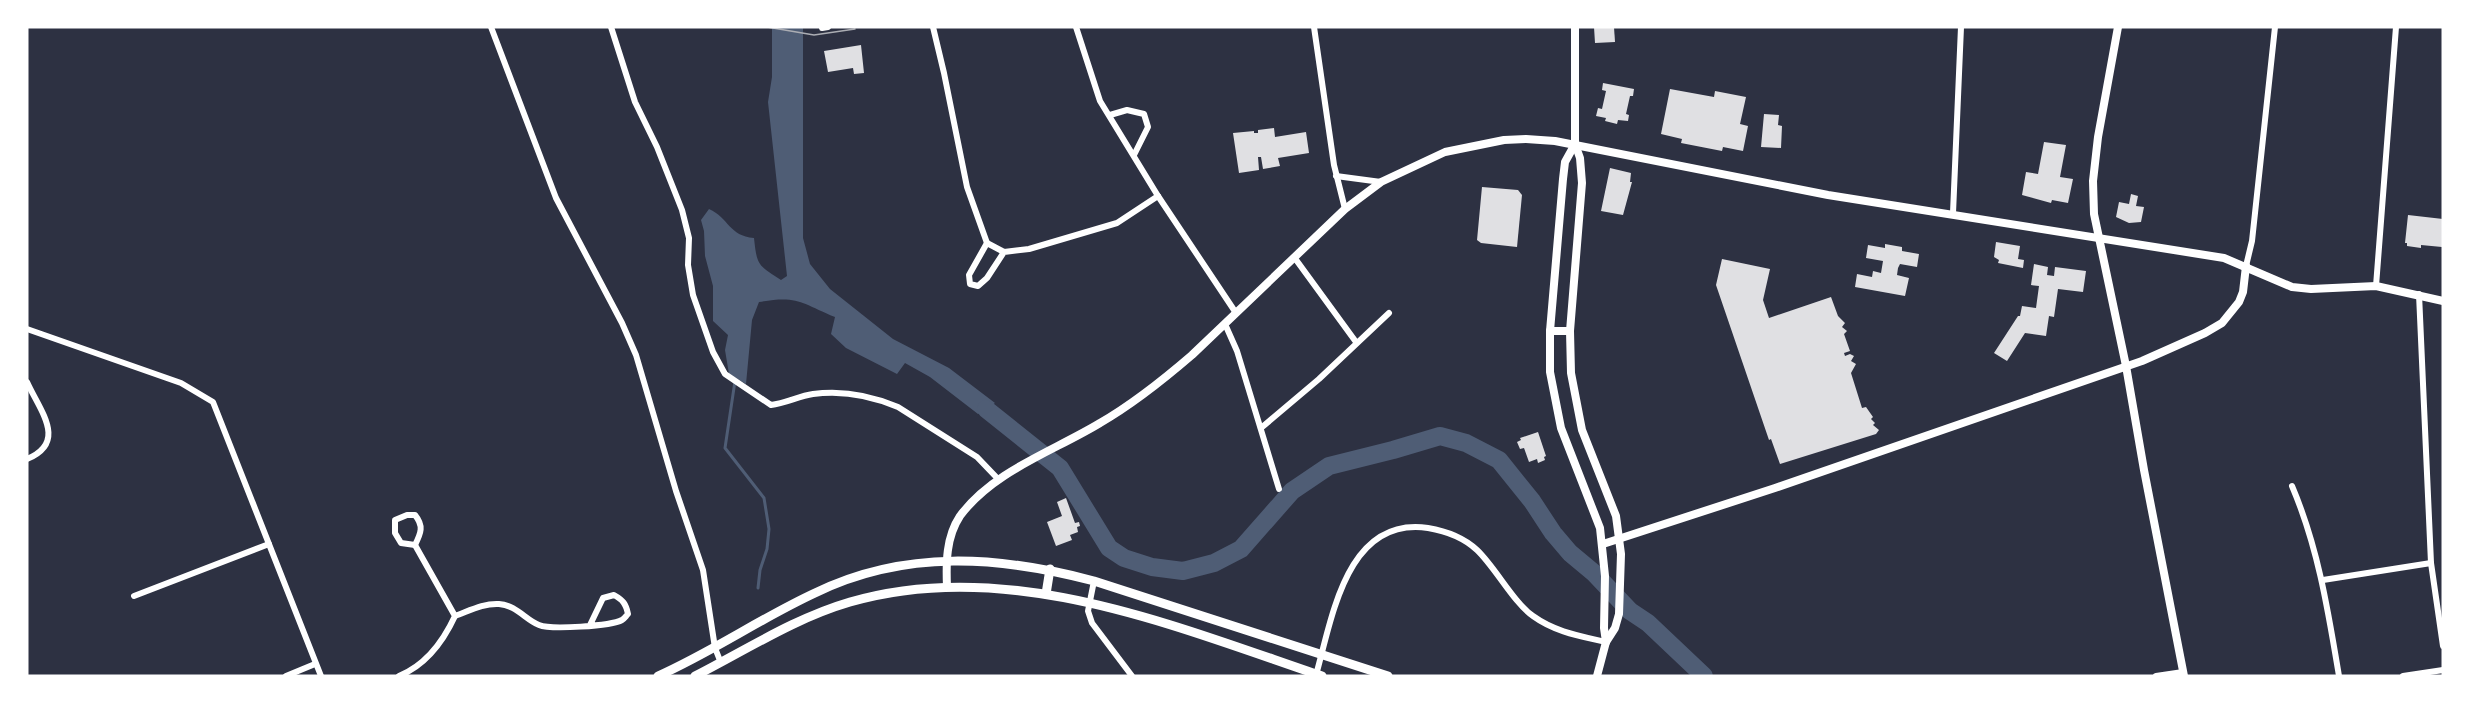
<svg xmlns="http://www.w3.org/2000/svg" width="2470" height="703" viewBox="0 0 2470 703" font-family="'Golos Text',sans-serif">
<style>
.water{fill:#4f5d75}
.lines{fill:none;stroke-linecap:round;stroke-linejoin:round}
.stream{stroke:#4f5d75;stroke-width:3}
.river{stroke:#4f5d75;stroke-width:18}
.building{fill:#e0e0e3}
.minor{stroke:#fff;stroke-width:6}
.secondary{stroke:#fff;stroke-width:8}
.primary{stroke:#fff;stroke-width:9}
.tram{stroke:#abadb3;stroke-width:1.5}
</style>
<rect width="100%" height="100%" fill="#2d3142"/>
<path class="water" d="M772,27h31v211l7,26 20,25 63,50 56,29 46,35 -17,11 -48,-37 -25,-14 -8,11 -51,-26 -15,-14 4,-17c-34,-14 -37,-22 -76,-15l-7,18 -6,64 -17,-10 -4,-24 3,-15 -15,-14v-35l-8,-30 -1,-25 -3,-11 8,-11c20,9 20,27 45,29 3,28 4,27 27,42l6,-4 -19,-174 4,-25z"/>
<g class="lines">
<polyline class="stream" points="735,381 725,448 764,498 769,529 767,549 760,570 758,588"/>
<polyline class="river" points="986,409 1060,468 1109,548 1124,558 1152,567 1183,571 1214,563 1241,549 1292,491 1329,466 1393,450 1440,436 1466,443 1499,460 1532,501 1553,533 1570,553 1594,573 1630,611 1648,623 1704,676"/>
</g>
<g class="building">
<polygon points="1594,27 1614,27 1615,42 1595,43"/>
<polygon points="861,45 864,73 854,74 853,68 828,72 824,51"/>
<polygon points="1603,83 1634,89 1633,96 1630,96 1626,114 1629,115 1628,121 1618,120 1617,124 1605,121 1606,118 1596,116 1598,108 1602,109 1606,91 1602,90"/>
<polygon points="1670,89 1714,97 1715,91 1746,97 1740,124 1748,126 1743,151 1723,147 1722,151 1681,143 1682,139 1661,134"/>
<polygon points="1764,114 1779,115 1778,125 1782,126 1781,148 1761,147"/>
<polygon points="1274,128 1275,137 1306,132 1309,153 1278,158 1280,166 1263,169 1261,157 1258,157 1259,170 1239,173 1233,133 1254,131 1254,133 1258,133 1258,130"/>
<polygon points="2044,142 2066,145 2060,177 2073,179 2068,203 2052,200 2051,203 2022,195 2026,172 2038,174"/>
<polygon points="1610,168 1631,173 1630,182 1632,182 1623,215 1601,211"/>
<polygon points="1482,187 1518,190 1522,195 1517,247 1481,243 1477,240"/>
<polygon points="2131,194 2138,196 2136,206 2144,207 2141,222 2129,223 2116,217 2119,202 2129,204"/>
<polygon points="2408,215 2443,219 2442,247 2421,245 2421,248 2407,246 2407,243 2405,243"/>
<polygon points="1996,242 2020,246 2018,259 2024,260 2023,268 1998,263 1999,260 1994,257"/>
<polygon points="1885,244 1902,247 1902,251 1919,254 1917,267 1900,264 1898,268 1897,275 1909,278 1905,296 1855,287 1857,274 1872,277 1873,271 1881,273 1883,261 1866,258 1868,245 1885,248"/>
<polygon points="1722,259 1770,269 1763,300 1769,318 1831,297 1838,316 1845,323 1842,327 1847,331 1844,334 1850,351 1844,353 1845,356 1850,354 1854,356 1851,361 1856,364 1851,373 1862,408 1866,407 1873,417 1871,419 1875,423 1873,425 1879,430 1876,434 1780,464 1771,439 1769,440 1716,285"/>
<polygon points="2034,264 2048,267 2047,275 2054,276 2055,267 2086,271 2083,292 2058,289 2054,317 2049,316 2046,336 2025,333 2007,361 1994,353 2018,316 2020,316 2022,306 2036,308 2039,286 2031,285"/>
<polygon points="1538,432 1546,456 1544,457 1545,460 1538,463 1537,459 1529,462 1524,448 1520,449 1517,442 1521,440 1520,438"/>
<polygon points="1066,498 1075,523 1079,522 1080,526 1077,527 1078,532 1070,535 1072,540 1056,546 1047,522 1062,516 1057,502"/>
</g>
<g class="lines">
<g class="minor">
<polyline points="491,27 556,198 622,323 636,355 676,491 703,570 715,648 721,663"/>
<path d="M611,27l24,75 22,45 25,63 7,28 -1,27 5,30 20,57 12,22 46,31c15,-2 28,-9 42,-11 29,-4 59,2 85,13l79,50 22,23"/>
<polyline points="933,27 944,73 967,187 987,243"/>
<polyline points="1076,27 1100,101 1158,196 1236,313"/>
<polyline points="1314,27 1334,165 1345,209"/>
<polyline points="822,28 828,27"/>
<polyline points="1110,115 1127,110 1144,114 1148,127 1134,155"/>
<polyline points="1336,176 1381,182"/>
<polyline points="1953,213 1961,27"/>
<polyline points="1004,252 987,278 978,286 970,284 969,275 987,243 1004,252 1029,249 1117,223 1158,196"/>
<polyline points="1294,257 1356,342"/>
<polyline points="2246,266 2252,241 2275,27"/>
<polyline points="2376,286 2396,27"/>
<polyline points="2419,294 2431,563 2443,646"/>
<polyline points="1225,324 1237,351 1279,489"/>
<polyline points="27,329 181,383 213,402 321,676"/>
<path d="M27,382c13,29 41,60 0,77"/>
<polyline points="1261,428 1319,379 1389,313"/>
<path d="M2292,486c26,61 36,124 47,190"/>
<path d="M407,515h8c9,11 6,18 0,30l-14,-2 -6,-10v-13z"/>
<polyline points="2323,580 2431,563"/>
<polyline points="1094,581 1088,611 1092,623 1132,676"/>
<polyline points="134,596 269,544"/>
<path d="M455,616c14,-5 29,-13 44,-12 17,1 27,16 40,21 12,5 72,1 83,-5 2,-1 4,-4 6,-6 -2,-10 -5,-14 -14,-19l-11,3 -13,27"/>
<path d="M1316,675c16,-56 30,-159 112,-147 18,3 35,9 49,22 18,17 37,53 56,66 22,16 47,20 73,26"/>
<polyline points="286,676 315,664"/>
<path d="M399,676c27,-11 44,-34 56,-60l-40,-71"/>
<polyline points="2156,676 2183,672"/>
<polyline points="2403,676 2443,670"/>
</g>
<g class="secondary">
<polyline points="1575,27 1575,144 1580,158 1582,183 1570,331 1571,373 1582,430 1616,516 1621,554 1619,614 1615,628 1606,642 1597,676"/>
<polyline points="2118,27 2098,137 2093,181 2094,214 2126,366 2144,470 2184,676"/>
<polyline points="1575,144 1565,162 1563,179 1550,331 1550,372 1561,428 1600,528 1605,576 1604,628 1606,642"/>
<polyline points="1550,331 1570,331"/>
<polyline points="1603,544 1775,488 2142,361 2205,333 2222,323 2239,302 2243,292 2246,266"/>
<path d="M947,587c-1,-24 -1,-50 13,-71 33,-45 94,-65 140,-93 33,-19 63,-43 92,-68l153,-146 36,-27 64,-30 59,-12 22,-1 29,2 273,54 396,63 68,29 19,2 65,-3 67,15"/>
</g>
<g class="primary">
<polyline points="1046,594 1050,569"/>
<path d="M658,676c54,-24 103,-58 157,-83 90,-44 185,-37 279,-12l294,95"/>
<path d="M695,676c51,-26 100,-58 155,-74 158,-46 324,24 472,74"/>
</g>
<polyline class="tram" points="767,27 814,35 855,29"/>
</g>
<rect width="2470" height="703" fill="none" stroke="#ffffff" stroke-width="57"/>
</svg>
